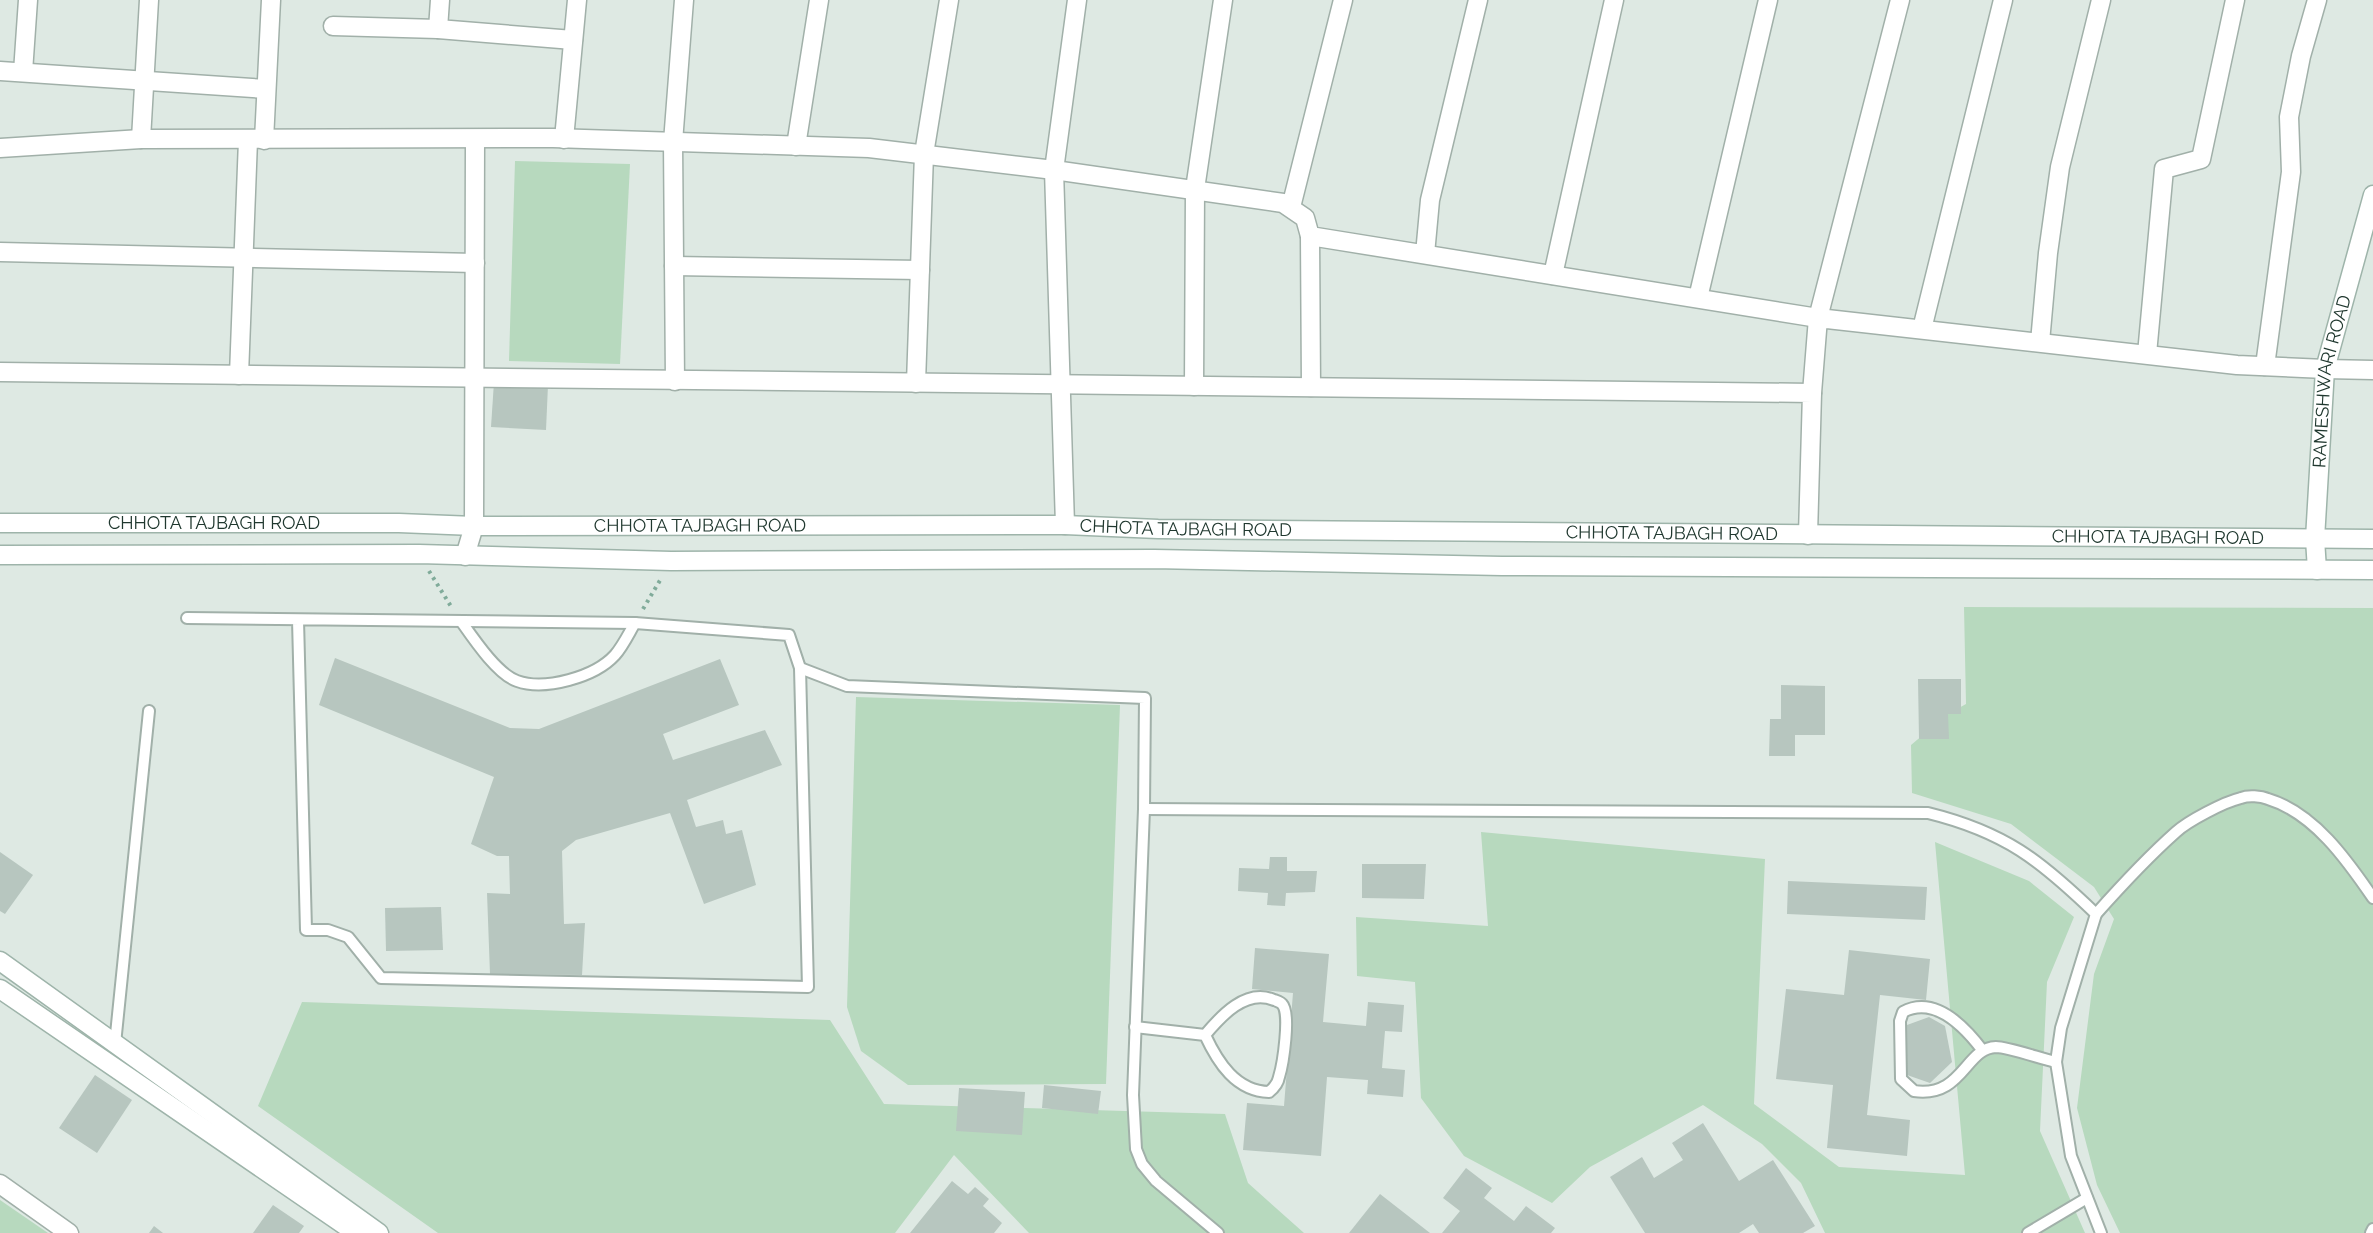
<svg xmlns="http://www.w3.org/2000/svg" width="2373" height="1233" viewBox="0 0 2373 1233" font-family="Raleway,sans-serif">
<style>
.green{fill:#b7d9be}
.building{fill:#b7c6bf}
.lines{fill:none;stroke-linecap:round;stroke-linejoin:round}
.service-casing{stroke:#a1b0a9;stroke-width:14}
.minor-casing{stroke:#a1b0a9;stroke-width:21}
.tertiary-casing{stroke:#a1b0a9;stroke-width:21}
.secondary-casing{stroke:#9eb4aa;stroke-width:21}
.path{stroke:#80ab9a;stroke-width:4;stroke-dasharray:3 4.5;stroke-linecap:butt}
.service{stroke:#fff;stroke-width:10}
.minor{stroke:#fff;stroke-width:18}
.tertiary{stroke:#fff;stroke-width:18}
.secondary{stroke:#fff;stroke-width:18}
.labels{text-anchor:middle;stroke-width:4.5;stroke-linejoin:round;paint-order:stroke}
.street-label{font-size:18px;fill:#20382f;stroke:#eef6f1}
</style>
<rect width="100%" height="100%" fill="#dee9e3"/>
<g class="green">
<polygon points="515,161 630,164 620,364 509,361"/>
<polygon points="1964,607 2373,608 2373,1233 2120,1233 2097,1185 2077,1108 2094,974 2114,919 2094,887 2011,824 1912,793 1911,745 1948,714 1966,704"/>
<polygon points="856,697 1120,705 1106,1084 908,1085 861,1051 847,1007"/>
<polygon points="1481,832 1765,859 1754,1104 1839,1167 1965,1175 1935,842 2029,881 2074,917 2047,982 2040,1131 2085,1233 1825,1233 1801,1183 1762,1144 1703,1105 1590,1167 1552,1203 1464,1156 1421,1098 1415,982 1357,976 1356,917 1488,926"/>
<polygon points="302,1002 830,1020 884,1104 1225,1114 1248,1183 1304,1233 1029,1233 954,1155 895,1233 438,1233 258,1106"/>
<polygon points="0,1200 48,1233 0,1233"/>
</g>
<g class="building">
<polygon points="494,382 548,385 546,430 491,427"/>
<polygon points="335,658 510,728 539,729 720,659 739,705 663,734 673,760 765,730 782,765 687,800 696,827 723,820 726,834 742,830 756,885 704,904 670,813 576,840 562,851 564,924 585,923 582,975 490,974 487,893 510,894 509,856 497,856 471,844 494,777 319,705"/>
<polygon points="1918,679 1961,679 1961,714 1948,714 1949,739 1919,739"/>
<polygon points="1781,685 1825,686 1825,735 1795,735 1795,756 1769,756 1770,719 1781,719"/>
<polygon points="0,852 33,875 5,914 0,911"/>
<polygon points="1270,857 1287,857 1287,871 1317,871 1315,892 1286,893 1285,906 1267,905 1268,893 1238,891 1239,868 1269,869"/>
<polygon points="1362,864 1426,864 1424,899 1362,898"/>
<polygon points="1788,881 1927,887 1925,920 1787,914"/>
<polygon points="441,907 443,950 386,951 385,908"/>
<polygon points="1255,948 1329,954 1323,1022 1366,1026 1368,1002 1404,1005 1402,1032 1385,1031 1382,1068 1405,1070 1403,1097 1367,1094 1368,1080 1327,1077 1321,1156 1243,1150 1247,1103 1284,1106 1293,993 1252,989"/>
<polygon points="1849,950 1930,959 1926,1000 1880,995 1867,1115 1910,1120 1907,1156 1827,1148 1833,1085 1776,1079 1786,989 1844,995"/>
<polygon points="1929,1017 1945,1026 1952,1062 1930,1083 1907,1075 1907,1025"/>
<polygon points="95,1075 132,1100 97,1153 59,1128"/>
<polygon points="1044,1085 1101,1091 1098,1114 1042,1108"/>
<polygon points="959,1088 1025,1092 1022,1135 956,1131"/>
<polygon points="1703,1123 1739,1181 1773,1160 1815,1226 1803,1233 1759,1233 1753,1224 1739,1233 1645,1233 1610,1177 1642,1157 1654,1178 1683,1160 1672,1143"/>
<polygon points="1466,1168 1492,1188 1484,1198 1514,1221 1526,1206 1555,1228 1551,1233 1442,1233 1460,1211 1443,1198"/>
<polygon points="952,1181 968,1194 975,1187 989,1199 983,1206 1002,1223 994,1233 910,1233"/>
<polygon points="1380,1194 1430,1233 1349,1233"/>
<polygon points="273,1205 304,1226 299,1233 253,1233"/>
<polygon points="154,1226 163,1233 149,1233"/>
</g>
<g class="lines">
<g class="service-casing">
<g id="service">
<polyline points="187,618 635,623 789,635 800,668 808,987 381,978 348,937 328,930 306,930 298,620"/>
<path d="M461,621c12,17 36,53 56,60 28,10 78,-4 98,-26 8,-9 14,-22 20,-32"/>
<polyline points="800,668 847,686 1145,698 1144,809 1133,1095 1136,1149 1142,1164 1156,1181 1218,1233"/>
<path d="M1144,809l784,4c77,19 112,47 168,101l-35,114 -5,34 15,94 30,77"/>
<path d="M2096,914c24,-27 53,-58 80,-82 12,-11 48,-30 65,-34 7,-3 20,-2 27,1 46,14 79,61 105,99"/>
<path d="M1135,1027l70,8c13,28 31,56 64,57 5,-4 9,-9 10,-15 4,-13 12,-64 3,-73 0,-1 -7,-4 -8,-4 -28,-12 -53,16 -69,35"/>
<polyline points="115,1044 149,711"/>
<path d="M1983,1051c-18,-24 -48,-56 -80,-39l-3,9 1,58 13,12c49,7 51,-43 82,-44 12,0 46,12 60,15"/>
<polyline points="2028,1233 2087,1198"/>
<polyline points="2371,1233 2373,1229"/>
</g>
</g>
<g class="minor-casing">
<g id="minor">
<polyline points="440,0 438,29 573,40"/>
<polyline points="333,26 438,29"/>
<polyline points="0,71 266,89"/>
<polyline points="23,72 28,0"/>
<polyline points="141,139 149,0"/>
<polyline points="564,139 577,0"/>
<polyline points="264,140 271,0"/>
<polyline points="796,146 819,0"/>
<polyline points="1291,207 1343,0"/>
<polyline points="1310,236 1311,387"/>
<polyline points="0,252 475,263"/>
<polyline points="1425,254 1430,200 1478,0"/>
<polyline points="674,266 920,270"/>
<polyline points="1553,275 1614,0"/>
<polyline points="1698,298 1768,0"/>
<polyline points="1818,318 1900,0"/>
<polyline points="1922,329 2003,0"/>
<polyline points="2040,342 2048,253 2060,167 2101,0"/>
<polyline points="2147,354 2164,169 2201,159 2235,0"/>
<polyline points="2265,366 2291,172 2289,117 2301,56 2317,0"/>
<polyline points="2325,369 2373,370"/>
<polyline points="239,375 248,140"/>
<polyline points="675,381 673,142 684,0"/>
<polyline points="916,383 924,154 949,0"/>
<polyline points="465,556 474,526 475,139"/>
<polyline points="0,1184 69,1233"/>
</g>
</g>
<g class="tertiary-casing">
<g id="tertiary">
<polyline points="0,148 141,139 553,138 869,148 1054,170 1283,203 1305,218 1310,236 1818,318"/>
<polyline points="0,372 1812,393 1808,535"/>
<polyline points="1194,386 1195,189 1223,0"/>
<polyline points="1812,393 1818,318 2237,365 2325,369"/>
<polyline points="1065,525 1054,170 1077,0"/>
</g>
</g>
<g class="secondary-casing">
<g id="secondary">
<path id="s1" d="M0,523h399l75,3 591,-1 93,4 1215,10"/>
<polyline points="0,555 419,554 671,561 1154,559 1502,566 2373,570"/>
<path id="s2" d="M2317,570l-2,-31 10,-170 48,-174"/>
<polyline points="0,961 379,1233"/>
<polyline points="0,989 356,1233"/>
</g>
</g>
<g class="path">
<polyline points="429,571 452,608"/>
<polyline points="643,609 662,577"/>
</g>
<use href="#service" class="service"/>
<use href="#minor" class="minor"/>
<use href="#tertiary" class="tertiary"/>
<use href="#secondary" class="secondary"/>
</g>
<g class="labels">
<g class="street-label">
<text dy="6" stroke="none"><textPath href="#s2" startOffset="190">RAMESHWARI ROAD</textPath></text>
<text dy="6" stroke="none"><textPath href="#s1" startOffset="214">CHHOTA TAJBAGH ROAD</textPath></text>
<text dy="6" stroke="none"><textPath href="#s1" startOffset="700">CHHOTA TAJBAGH ROAD</textPath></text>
<text dy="6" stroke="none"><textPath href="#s1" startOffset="1186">CHHOTA TAJBAGH ROAD</textPath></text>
<text dy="6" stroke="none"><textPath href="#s1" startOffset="1672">CHHOTA TAJBAGH ROAD</textPath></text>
<text dy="6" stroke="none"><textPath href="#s1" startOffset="2158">CHHOTA TAJBAGH ROAD</textPath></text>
</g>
</g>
</svg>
